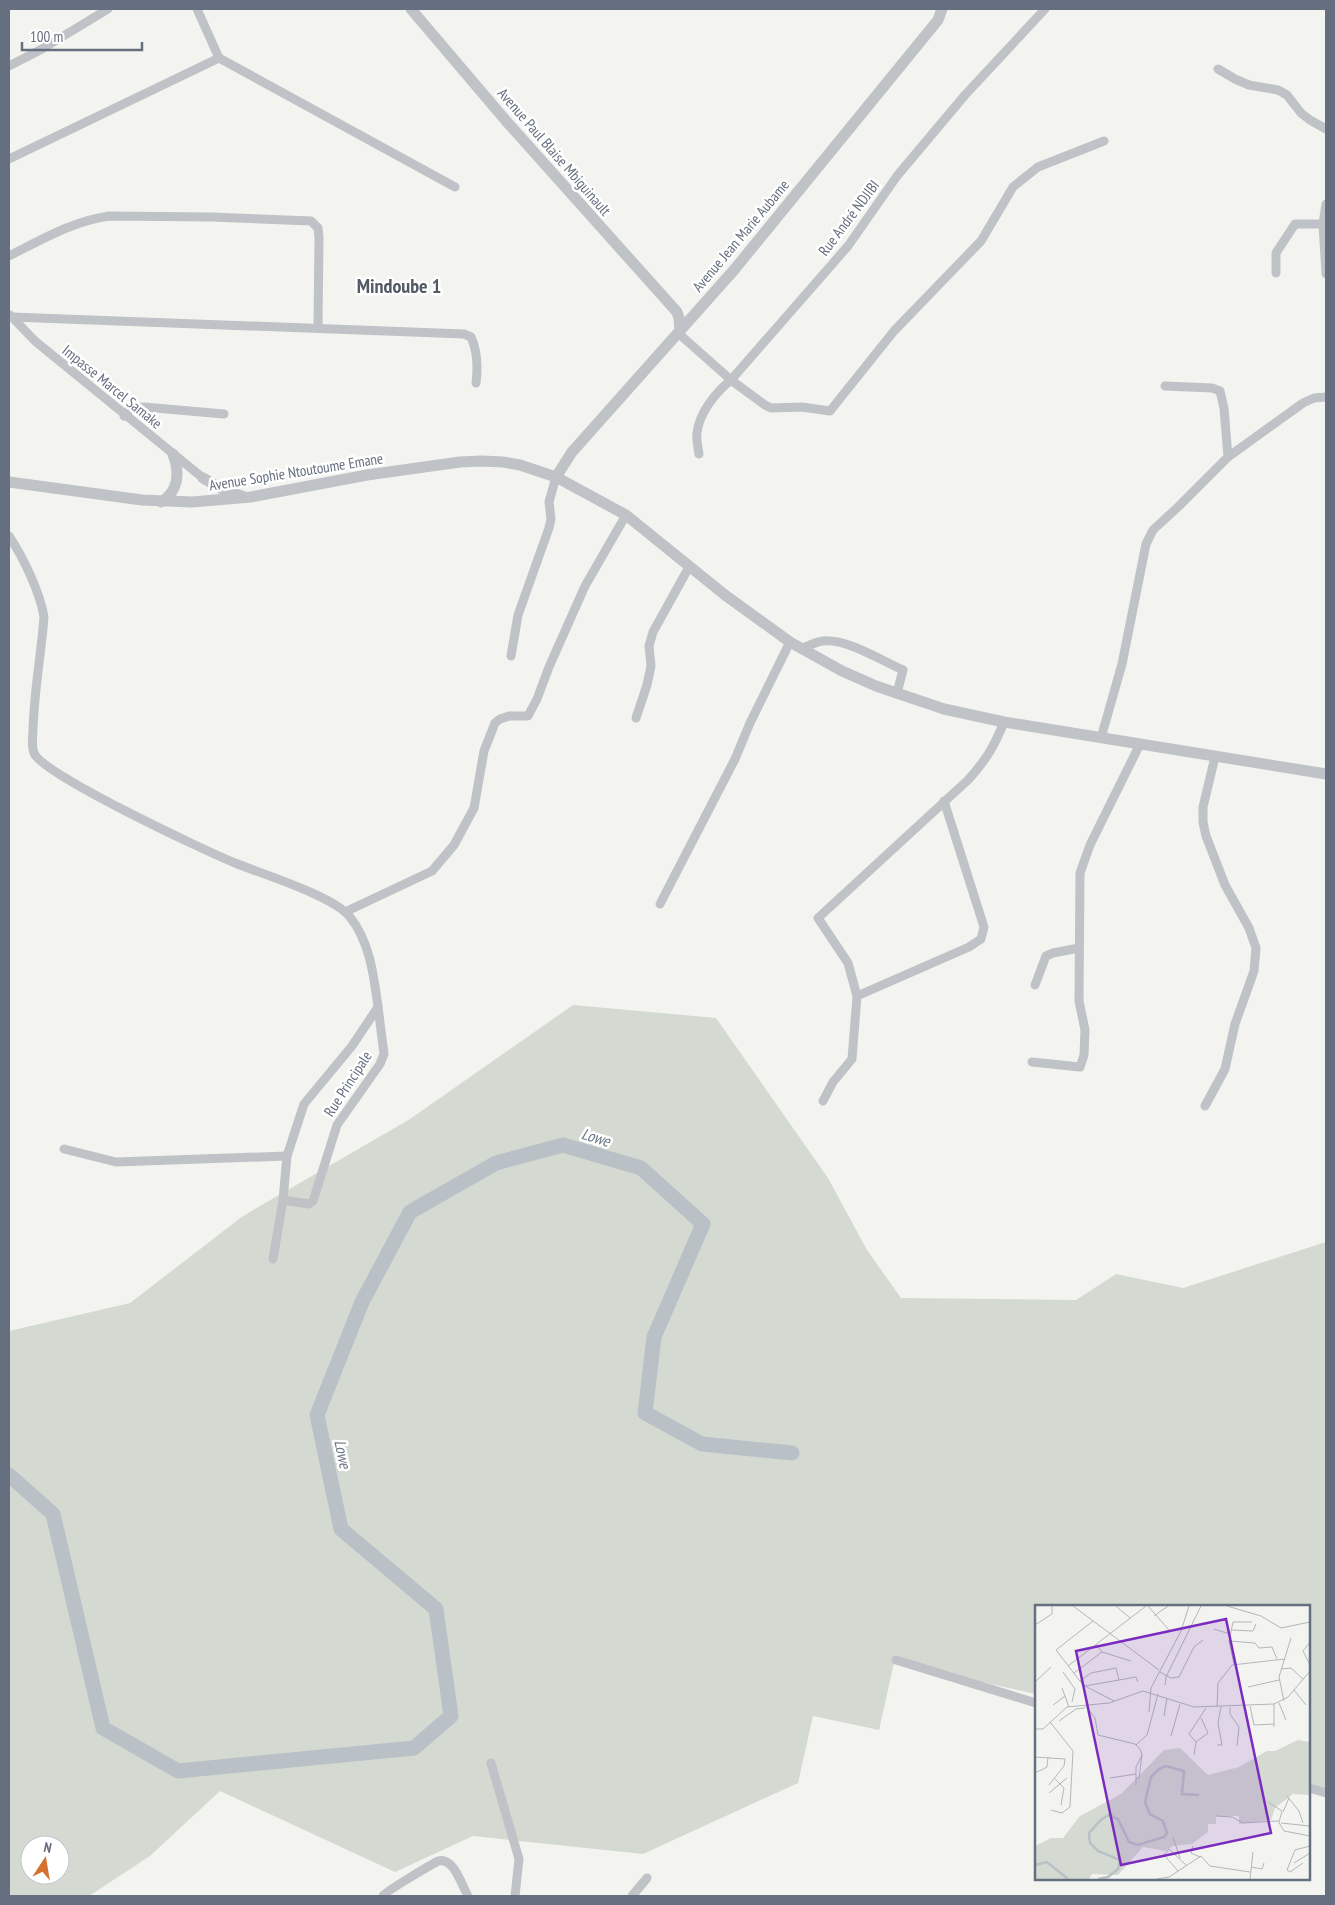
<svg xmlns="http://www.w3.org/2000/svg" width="1335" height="1905" viewBox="0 0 1335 1905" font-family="'PT Sans Narrow',sans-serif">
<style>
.green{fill:#d4dad2;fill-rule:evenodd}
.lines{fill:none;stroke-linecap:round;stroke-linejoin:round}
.river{stroke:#b9c1c7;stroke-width:15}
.minor{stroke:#bfc2c6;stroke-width:9}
.tertiary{stroke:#bfc2c6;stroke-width:11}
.labels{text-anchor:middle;stroke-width:5;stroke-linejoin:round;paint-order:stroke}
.street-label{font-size:15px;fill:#656f7f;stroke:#fff}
.water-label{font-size:16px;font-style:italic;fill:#667683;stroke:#fff}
.district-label{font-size:20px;font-weight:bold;fill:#525a65;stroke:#fff}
.inset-river{fill:none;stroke:#b9c1c7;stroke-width:2.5}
.inset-road{fill:none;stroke:#b2b7bc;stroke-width:1}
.view{fill:#7b2cbf;fill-opacity:0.15;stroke:#7b2cbf;stroke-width:2.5}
.inset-edge{fill:none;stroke:#656f7f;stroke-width:2.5}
</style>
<rect width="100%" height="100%" fill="#f3f4f0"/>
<path class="green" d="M573,1005l143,13 112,160 39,72 34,48 175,2 40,-26 67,14 143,-46v552l-17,-2v-186h-273v88l-142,-31 -15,67 -66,-14 -15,67 -155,71 -170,-18 -78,36 -175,-81 -70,65 -61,40h-80v-565l121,-28 113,-87 167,-97zM30,1845h30v30h-30z"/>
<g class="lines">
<polyline class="river" points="9,1475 53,1514 103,1728 178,1771 414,1748 451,1716 436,1609 341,1529 317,1415 362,1302 410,1212 496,1163 563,1145 641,1168 703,1224 654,1337 645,1413 702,1444 792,1453"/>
<g class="minor">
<polyline points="197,9 219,58 455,187"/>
<polyline points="9,66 42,49 108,9"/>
<polyline points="1218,69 1235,79 1249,85 1278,90 1287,95 1301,113 1310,120 1326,129"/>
<polyline points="9,159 219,58"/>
<polyline points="1326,204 1323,224 1326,274"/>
<path d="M9,256c32,-16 64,-35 100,-40l102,1 100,4 7,7 1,10 -1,89"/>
<polyline points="1276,273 1276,253 1295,224 1323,224"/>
<polyline points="10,315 35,341 203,478"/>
<path d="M12,317l452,17 7,3c7,15 7,30 5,46"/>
<polyline points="678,333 731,380 765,405 771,408 802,407 830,411 894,331 981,241 1013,187 1038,167 1104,141"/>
<polyline points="1165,386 1212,388 1220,391 1224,408 1228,457"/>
<polyline points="124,416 131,408 144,407 224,414"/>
<path d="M699,454c-1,-7 -3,-14 -2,-21 2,-20 19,-41 34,-53l117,-134 49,-70 68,-81 80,-86"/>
<path d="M9,536c14,21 31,56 35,81 -3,38 -10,75 -11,113 0,7 -2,16 1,23 7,21 172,98 201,110 27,11 99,33 115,54 20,25 24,60 28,90l-26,39 -48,58 -17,52 -4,44 -10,59"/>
<path d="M801,649c7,-3 14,-7 22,-8 23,-3 59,20 80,29l-6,23"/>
<polyline points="511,656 518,615 549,528 551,519 549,502 556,477"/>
<polyline points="636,718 647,685 651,666 649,646 653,632 689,567"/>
<polyline points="1101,738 1122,664 1146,544 1153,530 1178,507 1228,457 1303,403 1314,398 1326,397"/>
<polyline points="660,904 735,759 750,723 790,642"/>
<polyline points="345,912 432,871 454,845 474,808 484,751 495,723 500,719 509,716 528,716 537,699 549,667 585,586 626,515"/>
<polyline points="1035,985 1046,956 1053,953 1079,948"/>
<polyline points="857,996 969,947 981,939 984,927 944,801"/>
<polyline points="1032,1062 1080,1067 1084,1055 1085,1030 1079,1001 1080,873 1090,845 1140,744"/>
<path d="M823,1101l10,-19 19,-23 5,-63 -9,-33 -30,-45 150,-138c18,-20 26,-33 36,-58"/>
<polyline points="1205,1106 1225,1069 1235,1024 1254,971 1256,948 1249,928 1225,885 1206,836 1203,822 1203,807 1215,757"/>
<polyline points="64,1149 116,1162 287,1156"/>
<polyline points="283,1200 309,1204 313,1201 337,1125 380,1064 384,1054 378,1007"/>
<polyline points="896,1660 1036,1703"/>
<polyline points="491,1763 519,1859 515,1896"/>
<polyline points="1309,1788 1326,1793"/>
<path d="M383,1896c3,-5 46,-30 55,-35 16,-4 23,23 30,35"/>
<polyline points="632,1896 647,1878"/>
</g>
<g class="tertiary">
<polyline points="411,9 507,122 677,312 679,318 680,331"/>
<polyline points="556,477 572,452 734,270 938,20 942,9"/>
<polyline points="203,478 224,490 242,496"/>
<polyline points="9,482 142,500 192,502 251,497 367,475 460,462 482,461 503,462 520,465 556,477 626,515 725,595 790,642 842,671 876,686 944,709 1004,722 1326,774"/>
<path d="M161,502c18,-11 19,-29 12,-48"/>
</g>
</g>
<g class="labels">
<g class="street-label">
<text transform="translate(554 152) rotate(49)" y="5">Avenue Paul Blaise Mbiguinault</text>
<text transform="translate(849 218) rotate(-53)" y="5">Rue André NDJIBI</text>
<text transform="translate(741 236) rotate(-50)" y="5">Avenue Jean Marie Aubame</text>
<text transform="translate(112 387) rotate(39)" y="5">Impasse Marcel Samake</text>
<text transform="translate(296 472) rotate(-9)" y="5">Avenue Sophie Ntoutoume Emane</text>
<text transform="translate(348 1084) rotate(-57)" y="5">Rue Principale</text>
</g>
<g class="water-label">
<text transform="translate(596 1137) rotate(17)" y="6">Lowe</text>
<text transform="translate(343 1454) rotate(78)" y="6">Lowe</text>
</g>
<g class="district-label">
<text x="399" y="293">Mindoube 1</text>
</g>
</g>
<g transform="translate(1035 1605)">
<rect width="275" height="275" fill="#f3f4f0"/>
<path d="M275,129v61l-17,-1 -18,14 -4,12 -32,4v-8h-23v8h-8v8l-16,12 -19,2 -8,5 -22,-4 -25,28 -26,-1 -3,5h-54v-33l16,-8h12l17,-22 41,-22 43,-44 16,-2 28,27 31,-8 28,-16h8l23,-11 12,2z" fill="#d4dad2"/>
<path class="inset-river" d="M0,260l12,-3 21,17M63,274l10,-2 10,-8 2,-9 -22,-9 -8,-8 -1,-10 13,-14 7,-4 9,4 11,23 9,3 26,-8 3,-4 -4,-12 -13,-7 -5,-12 6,-25 8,-8 7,-3 18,5 -2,23 17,1"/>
<path class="inset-road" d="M38,1l86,64M81,1l14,12M113,1l21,24M192,1l34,10 20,12 29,-6M119,11l14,-10M58,16l-37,29 27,35 31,16M0,20l17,-11v-8M179,24l16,5M196,25l22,1 3,-7M194,36l26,2 4,5 13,-1 5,12M275,37l-7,9 7,14M61,39l6,8 29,9M199,59l-5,-23 4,-19h19M33,61l78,-60M246,64l10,-1 12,11M28,67l12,17 -3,13M125,67l11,6 8,-1 15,-30 9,-7M39,68l28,-21M45,76l11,-8 25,-5 3,12M0,77l16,-15M130,80l1,-8 35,-71M50,81l51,-9 2,5M213,82l31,-7M27,83l7,19M259,85l12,15M249,96l-5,-24 12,-39M244,98l7,17M239,99v23M18,100l12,-9M50,100l10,13 3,17 37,9 5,5 2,6 -6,12v18M215,101l4,19 20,-1M182,102l1,-24 14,-18 53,-6M195,102v7l9,13 -2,19M114,107l2,-24 30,-57 8,-25M129,111l3,-18M24,116l17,-12 9,-1M15,117l23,29 -3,56 -8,6 -11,-3M0,124h8l24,-22 42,-4 34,-12 51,16 80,-3 14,-7 22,-26M136,131l9,-32M161,137l12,-9 -7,-15M101,140l11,-10 11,-41M182,140h5l-4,-22 3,-16M159,150l2,-13 -7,-8 17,-26M0,152l30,2M0,168l12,-6 1,-10M75,173l26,-4M20,174l9,9 -3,17M101,174l3,-1 3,-23M14,180l15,-19 1,-7M14,188l18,-15M252,191l12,15 4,12M233,197l14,9 -3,11M248,207l6,-14M181,211l16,1 11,6 35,-2 6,10 26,5M246,218l29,3M138,232l7,21M158,241l-2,7 9,4M259,258l16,-10M268,258l-13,9 -3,-2 8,-20 15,-4M216,262l11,2 2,-6M143,266l-14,-16 5,-6 18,17M122,274l12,-2 32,-21 9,10 40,6M215,274l3,-27"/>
<path class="view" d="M191,14l45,214 -150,32 -45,-214z"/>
<rect width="275" height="275" class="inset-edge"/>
</g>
<rect width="1335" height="1905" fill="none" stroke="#656f7f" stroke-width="20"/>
<g transform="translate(45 1860) rotate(12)"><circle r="24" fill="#ffffff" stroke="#c1c5cc"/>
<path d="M0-4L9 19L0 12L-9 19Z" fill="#d47130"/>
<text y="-8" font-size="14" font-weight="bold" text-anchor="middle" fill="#656f7f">N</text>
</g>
<path d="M22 42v8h120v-8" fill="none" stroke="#656f7f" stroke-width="2.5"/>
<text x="30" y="42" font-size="15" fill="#656f7f" stroke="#ffffff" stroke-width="4" paint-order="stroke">100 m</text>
</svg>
